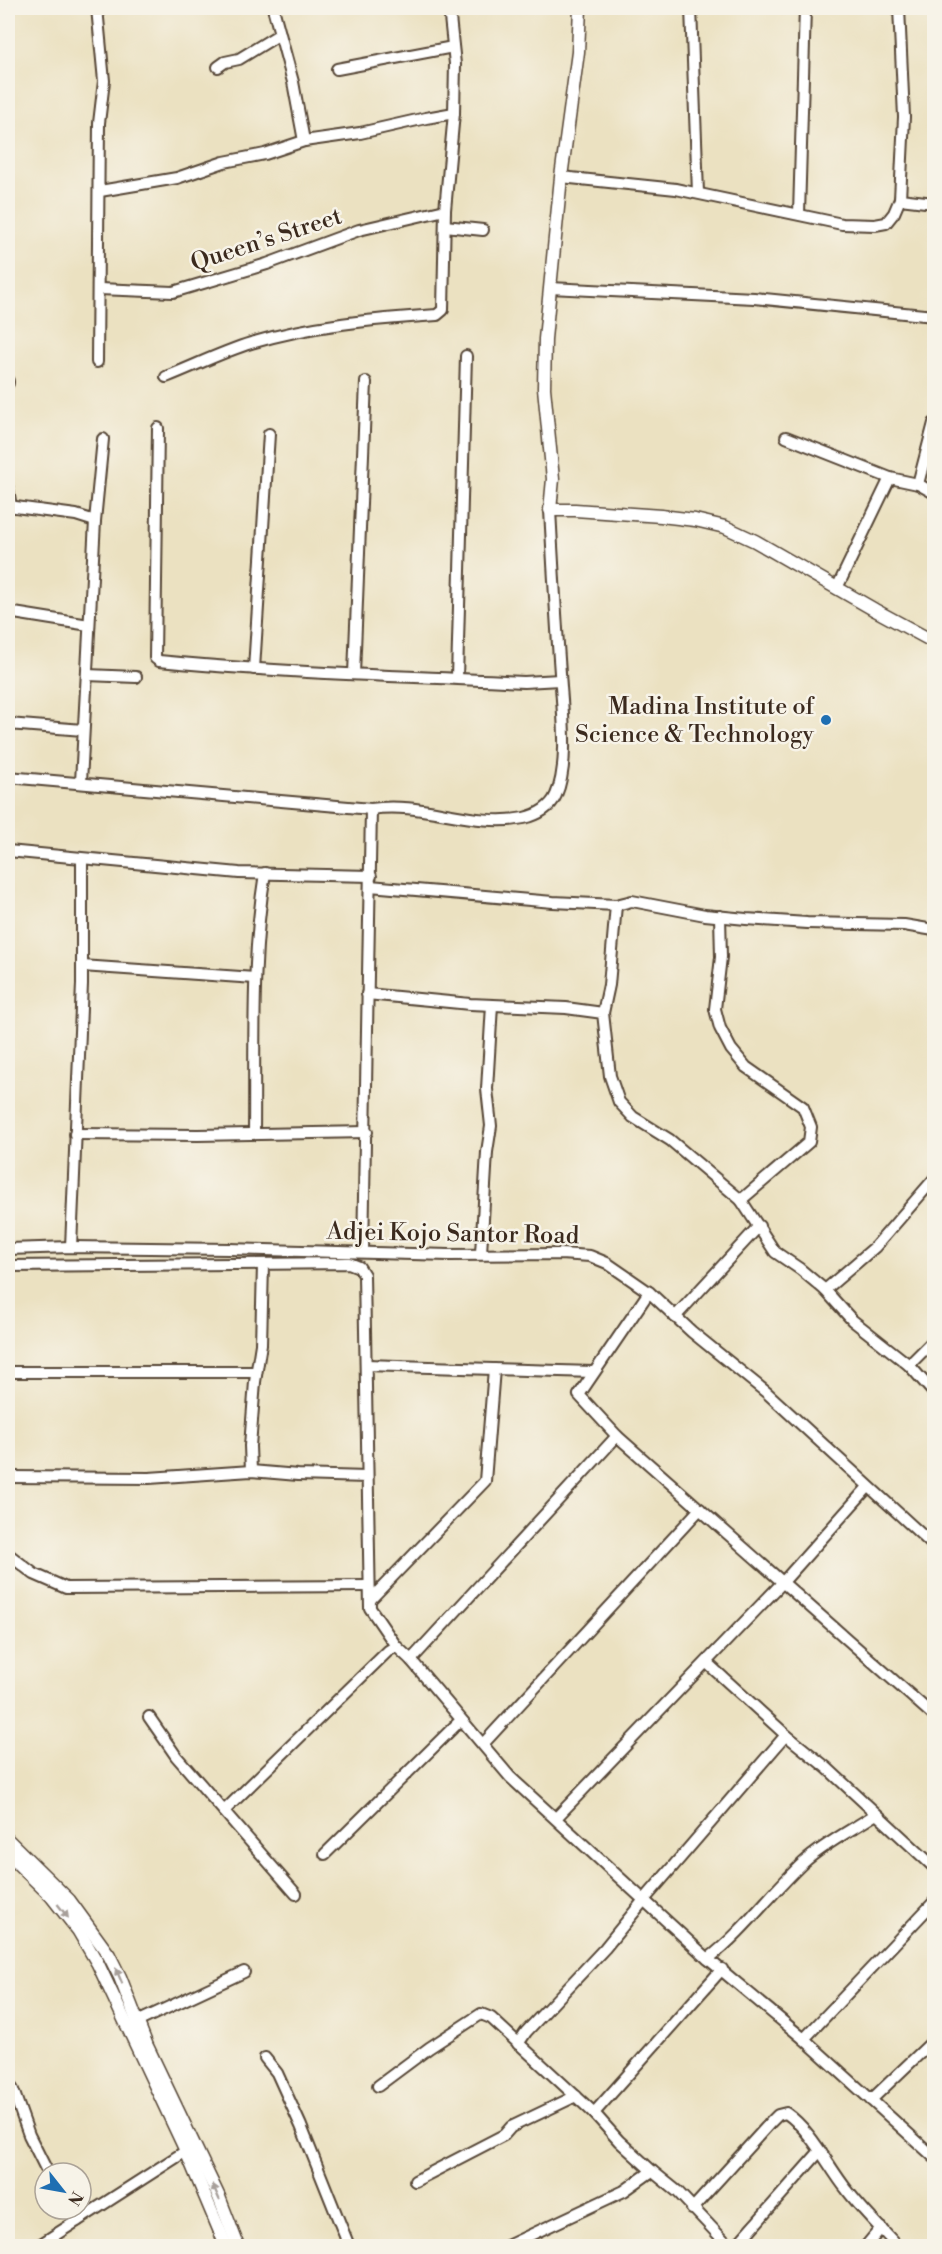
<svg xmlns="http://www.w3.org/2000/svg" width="942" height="2254" viewBox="0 0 942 2254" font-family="'Libre Bodoni',serif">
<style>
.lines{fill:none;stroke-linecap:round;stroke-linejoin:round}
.minor-casing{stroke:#554536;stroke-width:14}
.tertiary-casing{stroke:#554536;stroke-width:15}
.minor{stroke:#fff;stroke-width:10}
.tertiary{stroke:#fff;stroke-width:12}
.oneway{fill:#a79f9a}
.poi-dot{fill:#1f6fb2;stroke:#f7f3e8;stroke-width:2}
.labels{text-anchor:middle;stroke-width:5;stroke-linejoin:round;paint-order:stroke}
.street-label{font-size:24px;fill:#3b2a1e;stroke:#f7f3e8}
.poi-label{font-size:24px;fill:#3b2a1e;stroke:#f7f3e8;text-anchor:end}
</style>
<rect width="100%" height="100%" fill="#f7f3e8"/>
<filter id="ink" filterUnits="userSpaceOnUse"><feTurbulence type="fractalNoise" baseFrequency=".0167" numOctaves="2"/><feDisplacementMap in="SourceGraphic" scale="12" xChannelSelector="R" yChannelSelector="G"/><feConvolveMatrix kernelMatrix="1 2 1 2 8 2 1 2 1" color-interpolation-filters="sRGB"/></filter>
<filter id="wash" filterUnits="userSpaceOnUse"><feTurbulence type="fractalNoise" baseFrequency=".008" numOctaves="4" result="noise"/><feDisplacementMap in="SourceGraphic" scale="24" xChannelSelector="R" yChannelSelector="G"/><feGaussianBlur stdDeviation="1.35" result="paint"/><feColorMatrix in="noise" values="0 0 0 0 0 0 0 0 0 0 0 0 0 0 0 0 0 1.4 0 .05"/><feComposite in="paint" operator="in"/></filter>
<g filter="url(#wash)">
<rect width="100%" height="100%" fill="#ebe1c1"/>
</g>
<g filter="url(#ink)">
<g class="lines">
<g class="minor-casing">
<g id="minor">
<polyline points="273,8 293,82 304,141"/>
<polyline points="691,8 698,193"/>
<polyline points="931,8 934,8"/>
<polyline points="218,67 225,62 239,59 280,34"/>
<polyline points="337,69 453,47"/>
<polyline points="561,177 676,189 842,224 875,225 886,223 894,213 900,199 904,117 899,8"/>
<polyline points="100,191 177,178 224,162 265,154 304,141 360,133 426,118 454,113"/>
<polyline points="900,199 934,203"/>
<polyline points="799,214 805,8"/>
<polyline points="445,226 483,230"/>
<polyline points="550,288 754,298 934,316"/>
<polyline points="99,289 173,292 267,264 359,230 445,210"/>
<polyline points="97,362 99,123 104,81 97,8"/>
<path d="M166,377c28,-11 56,-25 85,-34 60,-18 124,-24 186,-28l6,-5 2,-100 9,-97 1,-49 -6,-56"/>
<polyline points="8,381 8,383"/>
<path d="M158,428l-3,230 4,3c121,12 244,15 365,21l36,-2"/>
<polyline points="786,437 890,478 918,484 934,493"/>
<polyline points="918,484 934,423"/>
<polyline points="8,489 11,507"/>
<polyline points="8,506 76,515 95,521"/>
<polyline points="837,588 890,478"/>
<polyline points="8,612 89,625"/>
<polyline points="254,669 269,434"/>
<polyline points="354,674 366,382"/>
<polyline points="87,675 136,677"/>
<polyline points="457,678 466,356"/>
<polyline points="8,724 83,730"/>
<path d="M8,777l363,32c51,-8 102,19 153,9 14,-3 27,-11 32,-23 14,-31 6,-88 4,-122 -4,-54 -7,-109 -10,-163"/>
<polyline points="81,782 95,521 103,439"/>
<polyline points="8,851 239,873 371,876"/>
<polyline points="370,886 553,902 616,905 632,901 705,915 746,919 807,923 904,925 934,930"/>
<polyline points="720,916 721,957 715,1009 720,1028 731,1049 746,1067 803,1107 811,1127 809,1142 741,1200"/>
<polyline points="82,966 255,978"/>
<polyline points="367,994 470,1004 566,1008 603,1013 610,1076 619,1102 633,1117 670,1140 741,1200 775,1252 800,1269 825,1290 852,1320 909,1365 934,1393"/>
<polyline points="603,1013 609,985 616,905"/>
<path d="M254,1133c1,-86 -3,-174 11,-260"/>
<polyline points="75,1134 198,1135 367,1132"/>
<polyline points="71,1247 82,984 82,859"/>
<polyline points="8,1249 71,1247 229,1249 449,1255 561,1254 590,1256 607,1263 649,1292 692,1332 766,1392 934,1546"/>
<polyline points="363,1252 371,809"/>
<polyline points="481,1253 487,1152 491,1126 487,1089 492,1005"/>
<polyline points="8,1266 349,1263 359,1267 364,1275 370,1608 396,1646 411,1660 510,1777 708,1959 804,2039 934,2157"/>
<polyline points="825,1290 875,1247 934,1179"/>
<polyline points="649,1292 579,1395 617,1436 934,1716"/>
<polyline points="675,1317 759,1226"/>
<polyline points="366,1365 593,1372"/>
<polyline points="909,1365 934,1340"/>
<polyline points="8,1372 256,1372"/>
<polyline points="251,1471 250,1446 255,1382 261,1344 263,1265"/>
<polyline points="8,1477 149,1478 251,1471 298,1475 367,1477"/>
<polyline points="8,1554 34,1574 66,1588 369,1586"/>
<polyline points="370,1600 485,1481 494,1369"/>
<polyline points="411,1660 617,1436"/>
<polyline points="707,1663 786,1735 827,1768 934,1867"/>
<polyline points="149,1717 176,1756 296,1894"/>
<polyline points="483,1744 700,1509"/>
<polyline points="224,1811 388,1651 396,1646"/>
<polyline points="556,1818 783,1582 868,1487"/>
<polyline points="325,1854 461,1720"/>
<path d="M708,1959c36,-28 62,-65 95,-96 22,-20 49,-33 73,-49"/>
<polyline points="137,2022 244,1972"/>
<polyline points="804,2039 934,1902"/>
<polyline points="518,2044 526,2032 605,1948 644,1900 786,1735"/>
<polyline points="265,2058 277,2073 301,2126 349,2246"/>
<polyline points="8,2082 13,2090 29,2135 48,2173"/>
<polyline points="378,2086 429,2048 481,2014 491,2018 594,2113"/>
<polyline points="871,2100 934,2040"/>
<polyline points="652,2171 678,2192 729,2246"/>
<polyline points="415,2181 504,2135 511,2127 576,2096"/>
<polyline points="68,2209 77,2221"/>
<path d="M692,2209l79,-87 7,-7 8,-2c26,18 41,52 61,77 15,20 34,38 50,56"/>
<polyline points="38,2246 186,2151"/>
<polyline points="507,2246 624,2191 652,2171 619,2141 594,2113 722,1969"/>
<polyline points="736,2246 820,2151"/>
<polyline points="866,2246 881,2228"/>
</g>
</g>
<g class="tertiary-casing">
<g id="tertiary">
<polyline points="580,8 578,52 561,177 545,339 544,388 553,479 550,510 575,510 661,516 695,520 725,527 755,541 875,610 934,642"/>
<polyline points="8,1840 69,1900 109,1955 120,1977 147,2046 219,2197 238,2246"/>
<polyline points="8,1854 52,1897 78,1930 98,1964 186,2151 226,2246"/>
</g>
</g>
<use href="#minor" class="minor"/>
<use href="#tertiary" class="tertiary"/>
</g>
<defs><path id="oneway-solid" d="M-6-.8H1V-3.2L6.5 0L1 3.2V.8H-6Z" transform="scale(1.5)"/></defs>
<g class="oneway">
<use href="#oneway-solid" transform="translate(63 1911) rotate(52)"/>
<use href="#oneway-solid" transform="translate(119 1976) rotate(-113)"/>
<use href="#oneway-solid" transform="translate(216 2192) rotate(-114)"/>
</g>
</g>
<circle class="poi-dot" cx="826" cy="720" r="6"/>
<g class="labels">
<g class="street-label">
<text transform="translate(266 239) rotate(-18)" y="8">Queen’s Street</text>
<text transform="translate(453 1233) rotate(1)" y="8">Adjei Kojo Santor Road</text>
</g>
<g class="poi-label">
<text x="814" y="714">Madina Institute of<tspan x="814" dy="28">Science &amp; Technology</tspan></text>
</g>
</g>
<rect width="942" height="2254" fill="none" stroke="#f7f3e8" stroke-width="30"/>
<g transform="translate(63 2191) rotate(121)"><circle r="28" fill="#f7f3e8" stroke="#aca397" stroke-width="1.5"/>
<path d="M0-4.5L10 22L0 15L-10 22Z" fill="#1f6fb2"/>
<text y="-9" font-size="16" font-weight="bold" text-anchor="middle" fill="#3b2a1e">N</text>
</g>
</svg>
